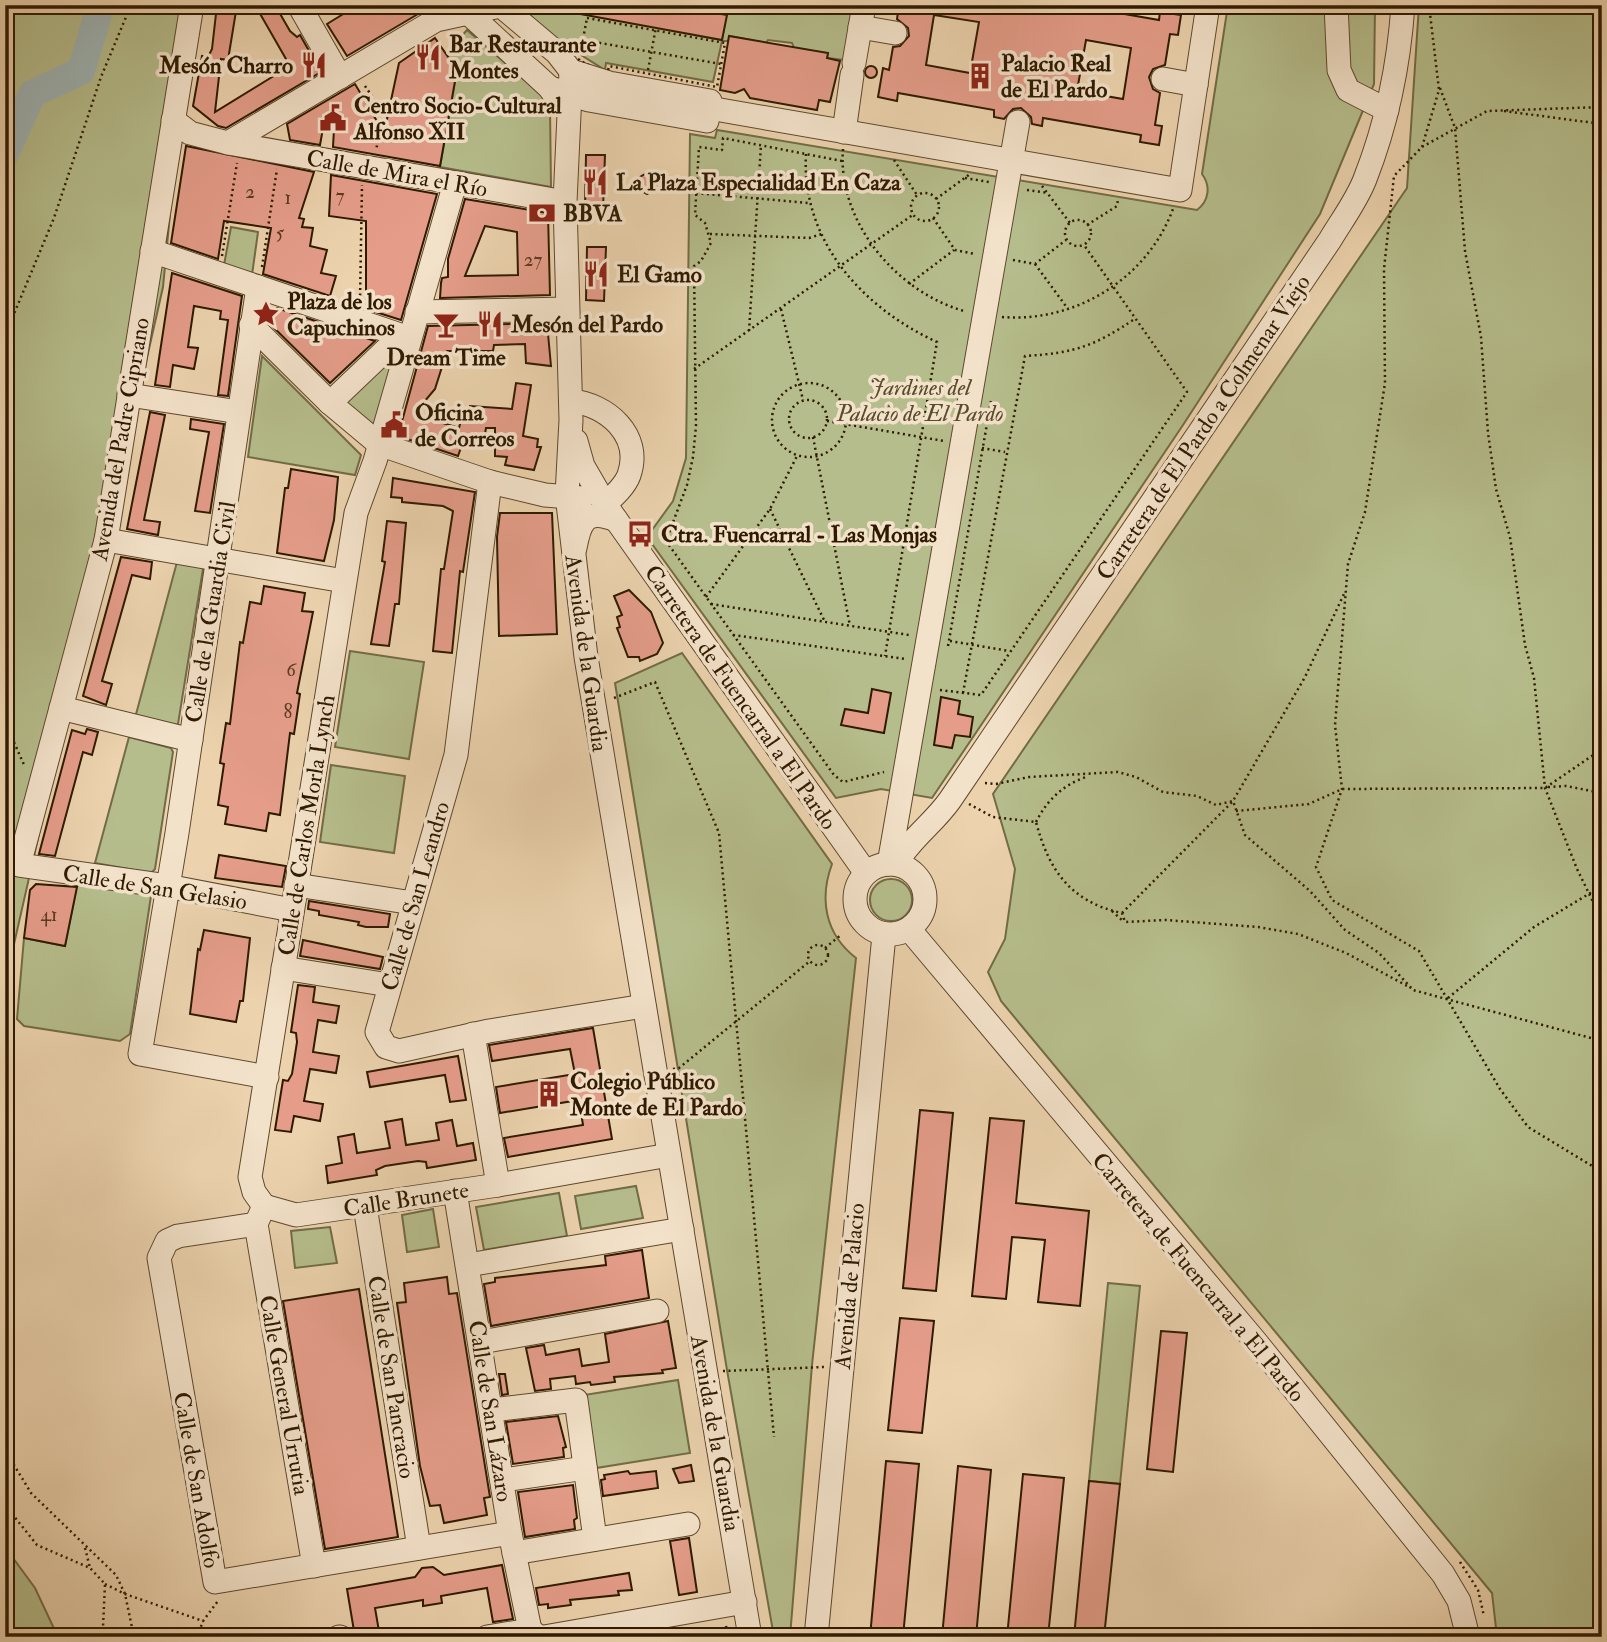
<svg xmlns="http://www.w3.org/2000/svg" width="1607" height="1642" viewBox="0 0 1607 1642" font-family="'IM FELL Double Pica',serif">
<style>
.green{fill:#b6bd8c;stroke:#726c46;stroke-width:2}
.lines{fill:none;stroke-linecap:round;stroke-linejoin:round}
.river{stroke:#9eb5b6;stroke-width:28}
.building{fill:#e59d8a;stroke:#2f1a00;stroke-width:2;fill-rule:evenodd}
.minor-casing{stroke:#5e482c;stroke-width:25}
.path{stroke:#2f1a00;stroke-width:2.5;stroke-dasharray:2 3.5;stroke-linecap:butt}
.minor{stroke:#f3e2ca;stroke-width:23}
.labels{text-anchor:middle;stroke-width:7;stroke-linejoin:round;paint-order:stroke}
.number-label{font-size:19px;fill:#5c3b22}
.poi-label{font-size:23px;font-weight:bold;fill:#2f1a00;stroke:#f3e2ca;text-anchor:start}
.street-label{font-size:23px;fill:#2f1a00;stroke:#f3e2ca}
.park-label{font-size:23px;font-style:italic;fill:#584b2a;stroke:#f3e2ca}
</style>
<rect width="100%" height="100%" fill="#ecd3ae"/>
<filter id="stains"><feTurbulence type="fractalNoise" baseFrequency=".00286" numOctaves="4"/><feColorMatrix values="0 0 0 0 .2 0 0 0 0 .09 0 0 0 0 .02 0 0 0 .5 -.17"/></filter>
<radialGradient id="worn" r=".72"><stop offset=".6" stop-color="#630" stop-opacity="0"/><stop offset="1" stop-color="#630" stop-opacity=".3"/></radialGradient>
<g class="green">
<polygon points="5,5 190,5 163,287 12,953 5,968"/>
<polygon points="527,5 578,5 656,27 722,40 728,5 855,5 845,60 827,58 828,53 794,48 792,43 768,40 766,43 730,36 728,41 722,41 713,82 606,63 605,70 554,38 526,12"/>
<polygon points="668,5 717,5 715,19"/>
<path d="M1228,5h147l-1,79 -54,130 -137,211 -251,373 -51,-9 -45,9 -189,-261 26,-36 13,-43 4,-324 25,4 2,-8 480,80c12,-9 14,-24 5,-36z"/>
<polygon points="1419,5 1602,5 1602,1637 1497,1637 1492,1593 1001,1001 988,972 1005,939 1015,869 993,794 1407,188"/>
<polygon points="467,30 540,93 550,109 551,187 440,167 457,70 446,54"/>
<polygon points="231,227 258,232 252,275 224,265"/>
<polygon points="391,352 398,356 373,432 340,400"/>
<polygon points="262,356 361,455 355,475 248,457"/>
<polygon points="177,562 200,565 203,569 178,724 172,728 135,718"/>
<polygon points="350,651 424,662 409,759 335,747"/>
<path d="M682,653l150,211c-13,35 -7,70 24,94l-44,407 -22,272h-16l-47,-267 -112,-687z"/>
<polygon points="129,737 171,748 173,752 155,869 151,873 95,863"/>
<polygon points="331,765 405,776 394,853 320,842"/>
<circle cx="891" cy="900" r="21"/>
<polygon points="77,885 149,893 151,896 130,1034 120,1041 24,1026 17,1019 24,938 65,946"/>
<polygon points="636,1186 643,1218 581,1229 575,1196"/>
<polygon points="559,1193 567,1236 484,1250 476,1207"/>
<polygon points="433,1209 439,1247 407,1252 402,1215"/>
<polygon points="330,1227 337,1263 295,1268 291,1231"/>
<polygon points="1108,1283 1140,1286 1120,1484 1089,1481"/>
<polygon points="678,1380 690,1453 590,1469 578,1396"/>
<polygon points="5,1547 35,1588 58,1637 5,1637"/>
</g>
<g class="lines">
<polyline class="river" points="5,154 32,94 81,71 101,5"/>
</g>
<g class="building">
<polygon points="217,5 237,5 228,60 221,59 215,112 290,66 255,5 275,5 290,31 297,37 300,35 321,72 226,128 218,126 193,106 202,56 208,57 212,49"/>
<polygon points="358,5 413,5 418,14 347,56 327,24"/>
<polygon points="570,5 668,5 727,15 722,40 569,12"/>
<path d="M899,5h174l86,15 1,-8 21,3 -3,20 -8,-1 -5,31 -12,4 -4,8 4,12 7,4 -5,32 7,1 -3,19 -19,-3 1,-7 -98,-17 -1,8 -10,-2 -1,-7 -10,-9 -8,1 -9,10 -10,-2v-7l-96,-17 -1,8 -19,-4 5,-29 6,2 4,-23 7,-1 9,-10 -1,-8 -11,-9zM934,15l45,7 -9,51 -44,-8zM1086,40l45,8 -8,51 -46,-8z"/>
<polygon points="729,36 828,53 827,58 840,61 830,102 819,100 817,110 750,98 744,89 735,93 720,90"/>
<polygon points="435,38 457,70 440,166 333,147 334,129 323,128 320,145 290,140 287,124 355,84 384,133 399,63"/>
<circle cx="871" cy="72" r="6"/>
<polygon points="186,146 314,172 299,218 304,219 302,227 313,228 310,246 327,250 321,273 336,276 330,296 263,274 271,228 224,221 218,259 171,243"/>
<polygon points="586,155 605,155 603,209 585,209"/>
<polygon points="647,173 657,178 656,189 647,194 638,189 638,178"/>
<polygon points="331,175 437,194 401,320 366,309 366,221 329,216"/>
<path d="M465,199l83,14 2,82 -110,3 1,-15 1,-5 6,-1v-18zM485,226l32,6 1,43 -53,1z"/>
<polygon points="587,247 606,247 604,301 586,300"/>
<polygon points="172,273 242,296 228,396 218,395 228,320 220,319 221,311 194,306 188,347 198,348 194,369 173,365 170,387 155,385"/>
<polygon points="277,308 375,341 330,383 267,321"/>
<polygon points="547,323 551,366 526,363 525,344 494,345 493,351 447,351 435,389 424,402 420,416 459,428 461,420 466,421 470,406 512,409 516,383 531,385 523,436 538,439 537,447 541,447 534,470 505,465 507,457 495,456 495,428 486,428 483,446 464,439 458,456 398,436 428,326"/>
<polygon points="150,412 165,415 144,520 160,522 158,535 127,529"/>
<polygon points="191,419 224,424 210,513 195,511 209,432 190,429"/>
<polygon points="291,469 338,477 334,520 324,561 277,553 285,488 288,488"/>
<polygon points="393,478 475,492 463,572 460,571 452,653 433,651 441,569 444,569 453,511 443,506 402,502 402,498 391,497"/>
<polygon points="500,513 552,513 557,634 499,636 497,537"/>
<polygon points="387,521 406,523 399,604 395,604 389,646 371,644 385,562 382,561"/>
<polygon points="121,557 152,562 150,579 132,575 102,681 112,684 106,705 83,696"/>
<polygon points="264,586 305,593 302,611 313,612 297,693 300,694 294,734 290,733 280,815 269,813 266,831 225,824 228,807 218,805 224,764 220,763 226,723 230,724 240,642 243,643 250,602 261,604"/>
<polygon points="629,590 651,612 663,643 657,654 640,661 639,657 628,657 617,628 620,627 617,617 622,615 614,596"/>
<polygon points="872,689 891,693 884,733 841,725 845,709 868,713"/>
<polygon points="941,697 960,701 958,714 973,717 970,737 955,735 952,748 934,745"/>
<polygon points="87,729 98,732 92,755 83,752 55,856 39,854 72,730 85,734"/>
<polygon points="219,855 286,866 282,887 215,878"/>
<polygon points="36,884 77,887 65,946 24,938 30,890"/>
<polygon points="309,901 390,914 388,927 366,927 358,925 359,922 319,915 319,911 308,909"/>
<polygon points="204,930 250,938 243,1001 240,1001 236,1022 190,1014 198,949 200,950"/>
<polygon points="303,940 383,957 380,969 300,956"/>
<polygon points="298,985 315,987 313,1002 339,1006 336,1023 318,1020 313,1052 339,1056 336,1073 310,1069 304,1101 323,1104 320,1121 294,1116 291,1132 275,1130 283,1080 288,1081 292,1074 297,1042 296,1033 291,1032"/>
<polygon points="593,1028 612,1139 508,1157 504,1138 583,1125 579,1100 500,1113 496,1087 575,1074 570,1049 492,1061 489,1045"/>
<polygon points="458,1056 466,1100 450,1102 445,1075 370,1087 367,1072"/>
<polygon points="920,1110 953,1113 936,1291 903,1288"/>
<polygon points="990,1118 1024,1121 1016,1203 1089,1211 1080,1306 1038,1302 1045,1240 1012,1237 1006,1299 972,1296"/>
<polygon points="402,1119 406,1145 439,1140 436,1123 452,1120 457,1146 473,1143 476,1160 427,1168 426,1162 418,1161 385,1166 376,1170 377,1175 328,1183 326,1166 342,1163 338,1137 354,1134 357,1153 390,1148 385,1122"/>
<polygon points="642,1250 649,1298 491,1326 484,1284 495,1282 495,1278 606,1265 605,1256"/>
<polygon points="447,1277 449,1294 457,1293 490,1497 484,1498 487,1515 444,1523 440,1505 430,1506 420,1466 397,1303 406,1302 404,1283"/>
<polygon points="359,1289 398,1537 325,1549 283,1301"/>
<polygon points="900,1318 934,1321 922,1433 888,1430"/>
<polygon points="668,1321 676,1368 662,1370 663,1373 614,1377 615,1382 591,1385 590,1382 576,1384 575,1376 550,1379 551,1389 535,1391 526,1348 544,1345 546,1355 579,1349 582,1366 609,1362 605,1334"/>
<polygon points="1161,1331 1187,1333 1173,1472 1147,1469"/>
<polygon points="499,1374 505,1374 508,1394 502,1395"/>
<polygon points="558,1416 566,1447 563,1448 564,1457 513,1464 506,1422"/>
<polygon points="886,1461 919,1464 903,1637 870,1637"/>
<polygon points="691,1465 694,1481 679,1483 673,1469"/>
<polygon points="958,1466 991,1470 976,1637 942,1637"/>
<polygon points="628,1471 630,1474 656,1471 658,1488 603,1496 601,1480 605,1479 604,1475"/>
<polygon points="1023,1474 1064,1478 1048,1637 1007,1637"/>
<polygon points="1089,1481 1120,1484 1104,1637 1074,1637"/>
<polygon points="573,1485 577,1518 574,1520 575,1529 525,1537 518,1492"/>
<polygon points="689,1538 697,1592 679,1595 670,1541"/>
<polygon points="502,1565 513,1619 493,1622 487,1588 441,1596 442,1603 423,1606 423,1600 375,1608 380,1637 355,1637 347,1589 415,1577 422,1568 433,1567 444,1575"/>
<polygon points="629,1573 632,1590 618,1591 619,1595 570,1600 571,1605 548,1608 548,1604 539,1605 536,1588"/>
</g>
<g class="lines">
<g class="minor-casing">
<g id="minor">
<polyline points="192,5 106,540 19,865 167,886 292,910"/>
<polyline points="299,5 340,77"/>
<polyline points="464,5 466,11 550,88 557,99"/>
<polyline points="500,5 557,53 571,71"/>
<polyline points="1336,5 1339,70 1348,90 1387,110"/>
<polyline points="860,27 895,33"/>
<polyline points="854,63 864,5"/>
<polyline points="571,71 565,202 571,420 567,495 586,657 750,1637"/>
<polyline points="1163,79 1196,85"/>
<polyline points="550,88 589,100 707,121 710,101 609,83 571,71"/>
<polyline points="709,108 1180,190 1208,5"/>
<polyline points="173,120 190,133 228,143 436,20 500,6"/>
<polyline points="844,132 852,75"/>
<polyline points="228,143 565,202"/>
<polyline points="152,251 409,338"/>
<polyline points="258,287 177,833 140,1054 267,1077"/>
<polyline points="417,312 567,309"/>
<polyline points="251,325 330,403 379,444 490,482 545,495 582,498"/>
<polyline points="129,395 239,412"/>
<path d="M571,401c35,3 72,34 58,74 -4,11 -15,21 -24,29"/>
<polyline points="330,403 393,343 409,338"/>
<polyline points="576,441 583,466 605,504 866,873"/>
<polyline points="490,482 456,755 377,1032 386,1047 399,1051 489,1031 644,1006"/>
<polyline points="106,540 344,581"/>
<path d="M575,548c5,-27 11,-40 41,-28"/>
<polyline points="61,708 191,740"/>
<circle cx="890" cy="899" r="35"/>
<polyline points="889,864 1018,122"/>
<path d="M896,864c13,-24 38,-41 54,-64l380,-560c12,-20 27,-40 35,-61 22,-56 34,-115 38,-174"/>
<polyline points="296,885 413,903"/>
<polyline points="909,929 1256,1342 1443,1574 1459,1601 1468,1637"/>
<polyline points="283,968 389,985"/>
<polyline points="473,1034 498,1185"/>
<polyline points="455,1191 510,1533 530,1630"/>
<polyline points="264,1206 254,1192 250,1177 356,513 375,461 455,183"/>
<polyline points="264,1206 256,1224 178,1236 167,1241 159,1258 215,1582 510,1533"/>
<polyline points="264,1206 296,1215 498,1185 669,1155"/>
<polyline points="365,1206 419,1548"/>
<polyline points="256,1224 314,1566"/>
<polyline points="468,1265 682,1229"/>
<polyline points="481,1342 657,1311"/>
<polyline points="492,1410 576,1400 595,1539"/>
<polyline points="503,1480 585,1468"/>
<polyline points="514,1553 688,1524"/>
<polyline points="339,1637 340,1637"/>
<polyline points="487,1637 530,1630 539,1637"/>
<polyline points="544,1637 745,1602"/>
<polyline points="816,1637 884,935"/>
</g>
</g>
<g class="path">
<polyline points="1429,5 1439,90 1422,147 1394,176 1384,269 1385,383 1365,512 1348,564 1335,725 1342,789 1316,867 1332,900 1419,951 1500,1089 1528,1127 1602,1172"/>
<polyline points="5,7 6,5"/>
<polygon points="587,18 725,43 717,87 609,66 607,75 579,60"/>
<polyline points="583,40 721,64"/>
<polyline points="648,70 656,27"/>
<polyline points="365,86 384,114 376,150"/>
<polyline points="1440,88 1455,128 1465,251 1481,337 1488,433 1496,489 1510,537 1525,645 1534,678 1545,788 1577,869 1602,920"/>
<polyline points="1504,111 1602,124"/>
<polyline points="1422,147 1487,111 1602,107"/>
<path d="M843,149c-6,73 54,143 121,162"/>
<path d="M806,154c-5,87 57,154 131,188l-52,314"/>
<polyline points="894,160 917,195"/>
<polyline points="842,161 723,138 722,150 699,147 695,215 705,223 711,243 701,261 694,266 696,426 693,457 687,485 666,541 834,775 843,782 884,772"/>
<polyline points="965,178 989,182"/>
<polyline points="1042,186 1070,223"/>
<polyline points="1027,190 1048,193"/>
<polyline points="696,193 808,203"/>
<circle cx="925" cy="207" r="14"/>
<polyline points="936,199 970,174"/>
<polyline points="933,218 955,250 975,254"/>
<circle cx="1078" cy="233" r="13"/>
<polyline points="1087,225 1117,206 1118,199"/>
<polyline points="710,234 809,238 822,234"/>
<polyline points="222,256 237,163"/>
<polyline points="1013,260 1035,264 1066,240"/>
<polyline points="1035,264 1068,309"/>
<polyline points="262,267 277,169"/>
<polyline points="909,284 954,250"/>
<polyline points="360,301 362,185"/>
<polyline points="781,309 803,400"/>
<path d="M1002,317c73,6 145,-38 171,-108"/>
<polyline points="749,331 761,145"/>
<polyline points="694,369 914,214"/>
<circle cx="809" cy="420" r="37"/>
<circle cx="808" cy="419" r="19"/>
<polyline points="827,421 944,441"/>
<polyline points="813,437 850,626"/>
<polyline points="982,448 1005,452"/>
<polyline points="5,499 6,390 11,321 54,218 101,77 131,5"/>
<polyline points="770,509 825,622"/>
<polyline points="706,597 770,509 797,456"/>
<polyline points="711,604 909,635"/>
<polyline points="733,635 906,659"/>
<polyline points="950,641 1009,651"/>
<polyline points="948,646 991,401"/>
<polyline points="940,690 981,695 1187,392 1084,245"/>
<path d="M963,693l62,-337c50,-3 70,-10 111,-38"/>
<polyline points="614,698 655,682 719,833 774,1437"/>
<polyline points="5,722 25,767"/>
<polyline points="985,783 996,784 1029,777 1118,772 1136,777 1163,792 1197,796 1216,805 1233,801 1245,835 1310,891 1345,930 1379,953 1413,990 1602,1041"/>
<polyline points="1548,787 1566,786 1602,793"/>
<path d="M969,804l24,13 43,5c13,49 35,80 86,91l3,9 41,-2 92,7 40,7 48,19 65,35"/>
<polyline points="1236,811 1309,804 1342,789 1545,788 1602,749"/>
<path d="M1036,822c11,-22 27,-37 50,-45"/>
<polyline points="1112,911 1124,922"/>
<polyline points="1122,913 1233,801 1305,677 1344,594"/>
<polyline points="5,916 14,882"/>
<circle cx="818" cy="955" r="10"/>
<polyline points="825,948 841,935"/>
<polyline points="1448,998 1534,927 1602,886"/>
<polyline points="673,1069 679,1068 810,961"/>
<polyline points="723,1371 825,1367"/>
<polyline points="5,1450 31,1493 116,1575 125,1594 134,1637"/>
<polyline points="5,1505 37,1545 90,1568 105,1584 103,1627 106,1637"/>
<polyline points="85,1548 90,1568"/>
<polyline points="1460,1562 1478,1590 1484,1616"/>
<polyline points="105,1584 125,1594 203,1621 218,1601"/>
<polyline points="726,1626 728,1637"/>
<polyline points="197,1637 203,1621"/>
</g>
<use href="#minor" class="minor"/>
</g>
<defs>
<g id="restaurant-bare" transform="scale(2.1)"><path d="M-5-6h1v4h1v-4h1v4h1v-4h1v5L-1.5 .5V6h-2V.5L-5-1ZM5-6V6H3V1.5H1.5Q1.5-4 5-6Z" fill="#8f2418" stroke="#f3e2ca" stroke-width="2.5" paint-order="stroke"/></g>
<g id="building-bare" transform="scale(2.1)"><path d="M-4-6H4V6H1V3H-1V6H-4ZM-2.5-4.3h1.7v1.8h-1.7ZM.8-4.3h1.7v1.8H.8ZM-2.5-1h1.7V.8h-1.7ZM.8-1h1.7V.8H.8Z" fill="#8f2418" stroke="#f3e2ca" stroke-width="2.5" paint-order="stroke"/></g>
<g id="civic-bare" transform="scale(2.1)"><path d="M-.6-6.5H3V-4.5H.6V-3L4-1V1h2V6H-6V1h2V-1L-.6-3ZM-1.2 2.5V6h2.4V2.5Z" fill="#8f2418" stroke="#f3e2ca" stroke-width="2.5" paint-order="stroke"/></g>
<g id="bank-bare" transform="scale(2.1)"><path d="M-6-4H6V4H-6ZM0-2.3a2.3 2.3 0 1 0 0 4.6a2.3 2.3 0 1 0 0-4.6Z" fill="#8f2418" stroke="#f3e2ca" stroke-width="2.5" paint-order="stroke"/></g>
<g id="sight-bare" transform="scale(2.1)"><path d="M0-6L1.8-2.2L6-1.7L2.9 1.2L3.7 5.4L0 3.3L-3.7 5.4L-2.9 1.2L-6-1.7L-1.8-2.2Z" fill="#8f2418" stroke="#f3e2ca" stroke-width="2.5" paint-order="stroke"/></g>
<g id="bar-bare" transform="scale(2.1)"><path d="M-6-5H6L.8 .8V4.5H3.5V6h-7V4.5H-.8V.8Z" fill="#8f2418" stroke="#f3e2ca" stroke-width="2.5" paint-order="stroke"/></g>
<g id="bus-bare" transform="scale(2.1)"><path d="M-5-6H5V4H4V6H2V4H-2V6H-4V4H-5ZM-3.5-4V0h7V-4ZM-3.5 1.2v1.5H-2V1.2ZM2 1.2v1.5H3.5V1.2Z" fill="#8f2418" stroke="#f3e2ca" stroke-width="2.5" paint-order="stroke"/></g>
</defs>
<g fill-rule="evenodd">
<use href="#restaurant-bare" x="428" y="57"/>
<use href="#restaurant-bare" x="314" y="65"/>
<use href="#building-bare" x="980" y="76"/>
<use href="#civic-bare" x="333" y="118"/>
<use href="#restaurant-bare" x="595" y="182"/>
<use href="#bank-bare" x="542" y="213"/>
<use href="#restaurant-bare" x="596" y="274"/>
<use href="#sight-bare" x="266" y="314"/>
<use href="#restaurant-bare" x="490" y="324"/>
<use href="#bar-bare" x="446" y="325"/>
<use href="#civic-bare" x="394" y="425"/>
<use href="#bus-bare" x="640" y="534"/>
<use href="#building-bare" x="549" y="1094"/>
</g>
<g class="labels">
<g class="number-label">
<text x="250" y="198">2</text>
<text x="340" y="202">7</text>
<text x="288" y="204">1</text>
<text x="280" y="239">5</text>
<text x="533" y="266">27</text>
<text x="291" y="676">6</text>
<text x="288" y="718">8</text>
<text x="49" y="921">41</text>
</g>
<g class="poi-label">
<text x="449" y="52">Bar Restaurante<tspan x="449" dy="26">Montes</tspan></text>
<text x="1001" y="71">Palacio Real<tspan x="1001" dy="26">de El Pardo</tspan></text>
<text x="293" y="73" text-anchor="end">Mesón Charro</text>
<text x="354" y="113">Centro Socio-Cultural<tspan x="354" dy="26">Alfonso XII</tspan></text>
<text x="616" y="190">La Plaza Especialidad En Caza</text>
<text x="563" y="221">BBVA</text>
<text x="617" y="282">El Gamo</text>
<text x="287" y="309">Plaza de los<tspan x="287" dy="26">Capuchinos</tspan></text>
<text x="511" y="332">Mesón del Pardo</text>
<text x="446" y="365" text-anchor="middle">Dream Time</text>
<text x="415" y="420">Oficina<tspan x="415" dy="26">de Correos</tspan></text>
<text x="661" y="542">Ctra. Fuencarral - Las Monjas</text>
<text x="570" y="1089">Colegio Público<tspan x="570" dy="26">Monte de El Pardo</tspan></text>
</g>
<g class="street-label">
<text transform="translate(397 173) rotate(10)" y="8">Calle de Mira el Río</text>
<text transform="translate(1203 427) rotate(-56)" y="8">Carretera de El Pardo a Colmenar Viejo</text>
<text transform="translate(120 439) rotate(-80)" y="8">Avenida del Padre Cipriano</text>
<text transform="translate(210 612) rotate(-81)" y="8">Calle de la Guardia Civil</text>
<text transform="translate(587 653) rotate(82)" y="8">Avenida de la Guardia</text>
<text transform="translate(741 697) rotate(55)" y="8">Carretera de Fuencarral a El Pardo</text>
<text transform="translate(306 825) rotate(-81)" y="8">Calle de Carlos Morla Lynch</text>
<text transform="translate(155 887) rotate(9)" y="8">Calle de San Gelasio</text>
<text transform="translate(415 896) rotate(-74)" y="8">Calle de San Leandro</text>
<text transform="translate(406 1199) rotate(-9)" y="8">Calle Brunete</text>
<text transform="translate(1199 1277) rotate(50)" y="8">Carretera de Fuencarral a El Pardo</text>
<text transform="translate(849 1286) rotate(-85)" y="8">Avenida de Palacio</text>
<text transform="translate(392 1377) rotate(81)" y="8">Calle de San Pancracio</text>
<text transform="translate(285 1395) rotate(80)" y="8">Calle General Urrutia</text>
<text transform="translate(491 1411) rotate(81)" y="8">Calle de San Lázaro</text>
<text transform="translate(716 1433) rotate(80)" y="8">Avenida de la Guardia</text>
<text transform="translate(197 1480) rotate(80)" y="8">Calle de San Adolfo</text>
</g>
<g class="park-label">
<text x="920" y="395">Jardines del<tspan x="920" dy="26">Palacio de El Pardo</tspan></text>
</g>
</g>
<rect width="1607" height="1642" fill="none" stroke="#ecd3ae" stroke-width="28"/>
<rect x="7" y="7" width="1593" height="1628" fill="none" stroke="#2f1a00" stroke-width="3.5"/>
<rect x="14" y="14" width="1579" height="1614" fill="none" stroke="#2f1a00" stroke-width="2"/>
<rect width="100%" height="100%" filter="url(#stains)"/>
<rect width="100%" height="100%" fill="url(#worn)"/>
</svg>
